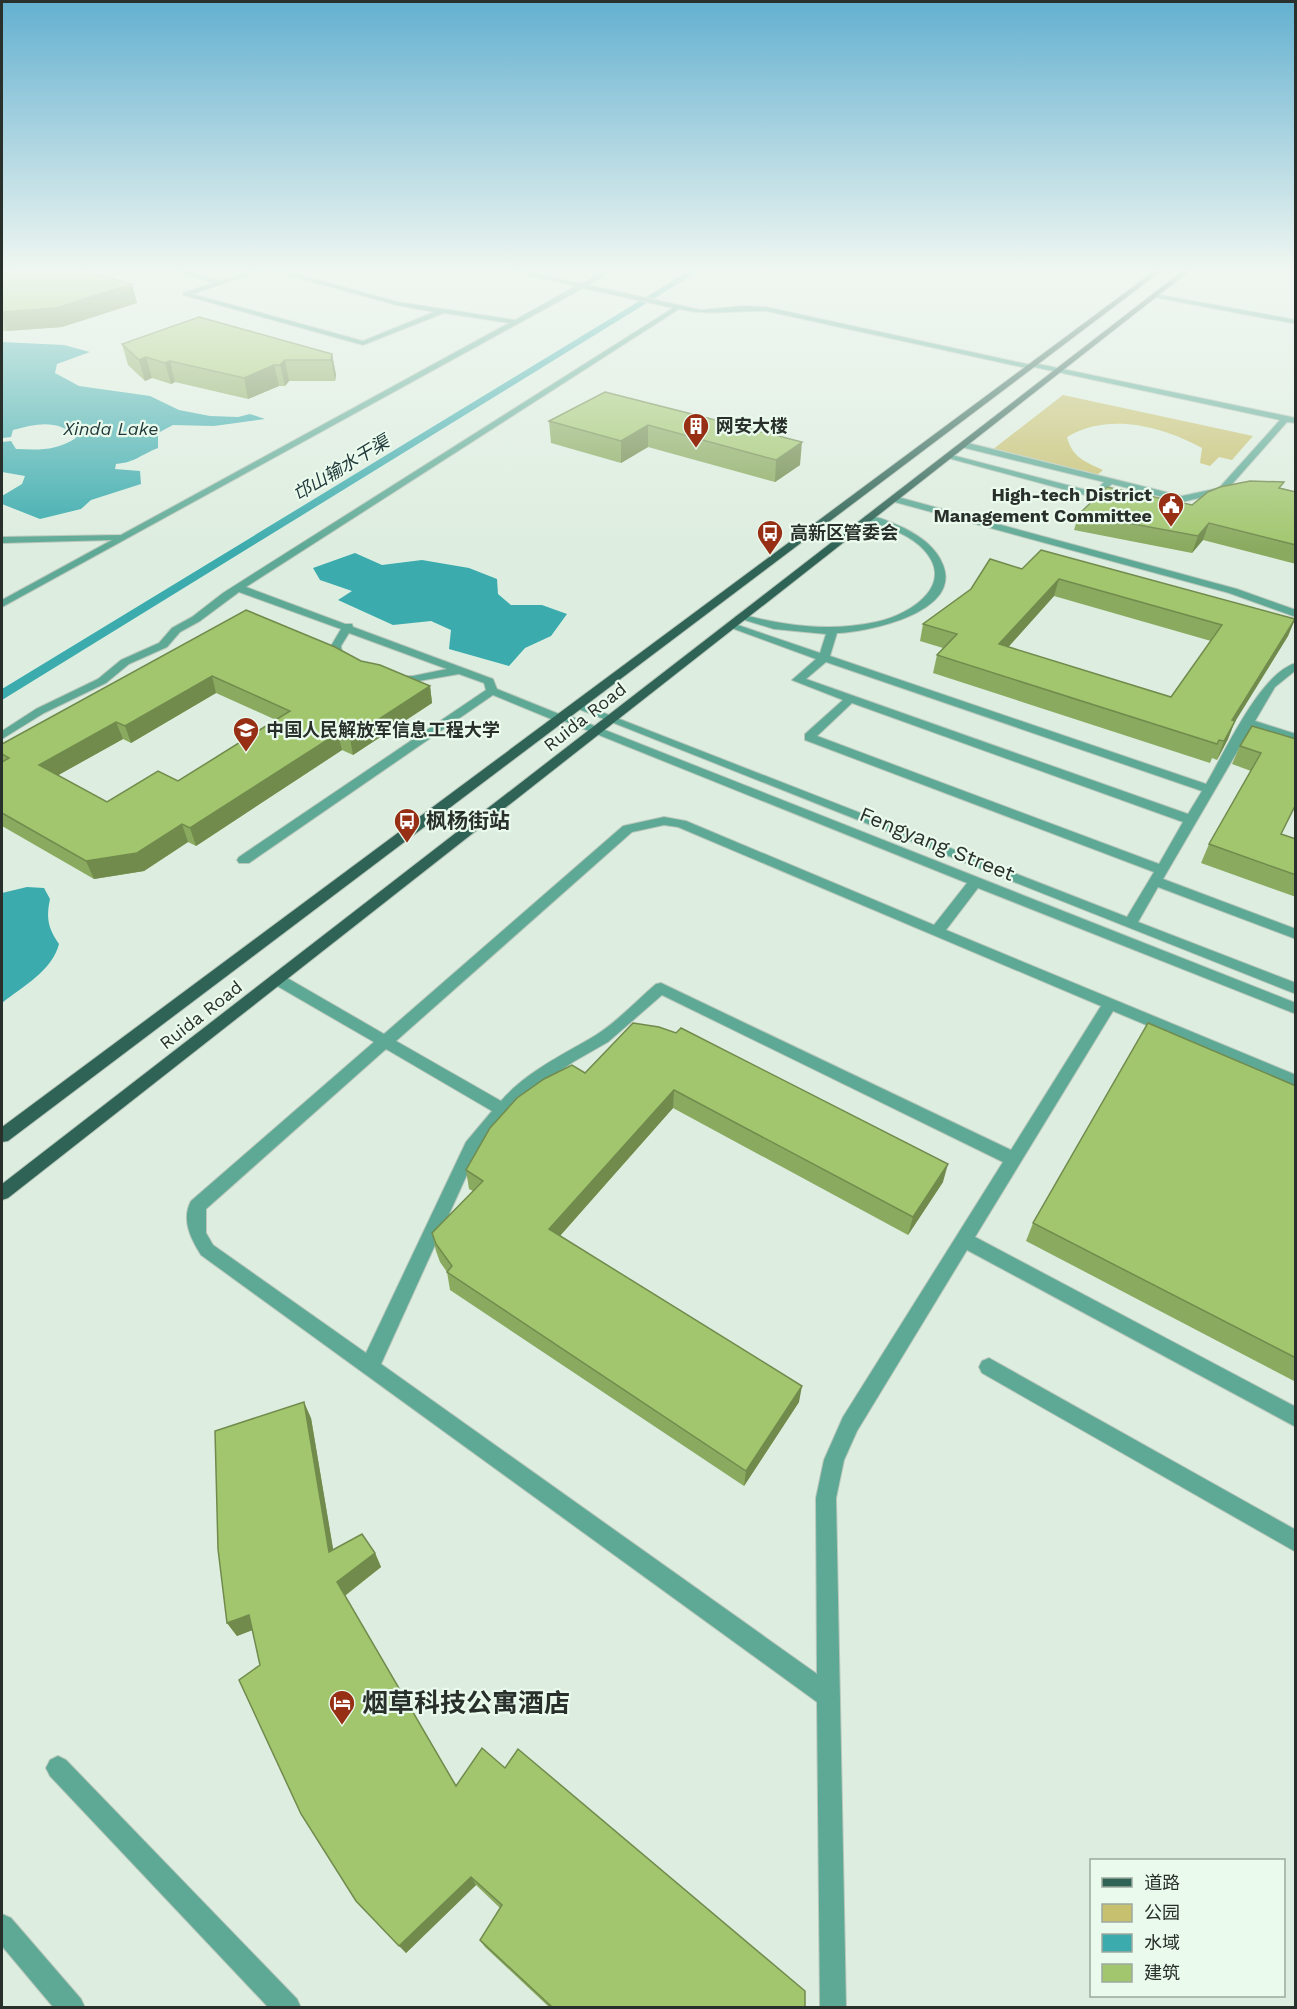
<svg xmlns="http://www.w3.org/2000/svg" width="1297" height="2009" viewBox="0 0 1297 2009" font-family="'Work Sans','Noto Sans SC',sans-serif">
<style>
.green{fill:#c6c06f}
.water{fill:#3cabad}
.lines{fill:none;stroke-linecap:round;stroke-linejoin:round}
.minor-casing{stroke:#b9c7bb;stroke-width:2}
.major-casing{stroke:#b9c7bb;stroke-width:2}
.minor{fill:#5da995;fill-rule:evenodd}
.major{fill:#2e6355;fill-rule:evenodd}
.wall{fill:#8aaa5f;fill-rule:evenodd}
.shaded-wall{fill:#718b4d}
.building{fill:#a1c66e;stroke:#718b4d;stroke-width:1.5;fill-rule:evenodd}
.labels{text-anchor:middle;stroke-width:4.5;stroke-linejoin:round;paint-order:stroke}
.far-poi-label{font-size:18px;font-weight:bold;fill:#292f2a;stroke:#eafaed;text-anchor:start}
.far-water-label{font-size:18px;font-style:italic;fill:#21393a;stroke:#eafaed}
.far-street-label{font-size:18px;fill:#292f2a;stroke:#eafaed}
.poi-label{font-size:21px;font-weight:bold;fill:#292f2a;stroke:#eafaed;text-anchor:start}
.street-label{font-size:21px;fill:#292f2a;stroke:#eafaed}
.near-poi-label{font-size:26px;font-weight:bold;fill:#292f2a;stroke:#eafaed;text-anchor:start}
</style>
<rect width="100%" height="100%" fill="#ddeddf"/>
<path class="green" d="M1063,395l190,41 -21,24 -13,-3 -9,9 -10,-3 2,-15c-40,-22 -94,-36 -135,-11 5,20 18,25 36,33l-6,5 -105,-25z"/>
<g class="water">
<polygon points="692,269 702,269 2,700 2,689"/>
<path d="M2,342l62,3 26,7 -33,12 -2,9 24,13 71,10 29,14 31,6 28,1 12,-3 15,5 -51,7 -41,-1 -15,8v15c-18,7 -22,14 -42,16l-1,5 25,2 1,13 -50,16 -10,9 -41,10 -38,-15v-8l20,-12 3,-8 -23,-4v-30l9,-1 5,8c23,1 40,2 60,-11 -17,-20 -41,-14 -63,-8l-2,7 -9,1z"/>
<polygon points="355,553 382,565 422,560 469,568 497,579 498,594 511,605 542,605 567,614 551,636 525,648 509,666 449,649 451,630 431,621 393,625 338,600 352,591 320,580 313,568"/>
<path d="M27,887l17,1 6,11c-4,19 -2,29 9,45 -7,27 -36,42 -57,59v-110z"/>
</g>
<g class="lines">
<g class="minor-casing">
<g id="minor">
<polygon points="15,269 25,269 2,277 2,273"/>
<path d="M167,269h11l43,12 35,-12h21l121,33 117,18 61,-34 -73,-17h13l65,15 27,-15h8l-28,16 113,25 41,-4 24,1 265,58 3,-2 262,55v5l-9,-1 -62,70 -43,10 -70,-18 -16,14 -152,-41 4,-3 146,38 10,-10 -143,-35v-4l3,-1 218,54 37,-8 61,-68 -246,-53 -3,2 -265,-58c-29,-1 -58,5 -87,-2l-433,278 99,37h7l1,3 140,52 4,10 62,25 8,1 729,288v11l-318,-126 -32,42 350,145v13l-183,-77 -138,226 321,170v20l-329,-177 -110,181 -13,29 -8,38 10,510h-26l-3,-306 -616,-447c-10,-16 -20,-35 -10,-54l183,-159 -102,-59 -2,-4 2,-4h10l102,59 239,-208 41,-9 22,4 248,104 33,-42 -403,-162h-8l-63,-26 -244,168h-10l-2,-3 2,-3 247,-167 -2,-7 -25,-9 -46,8 -25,-2v-4h25l34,-7 -98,-36 -8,13 1,7 10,9 -9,2 -11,-10 -1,-8 10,-17 -102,-37 -39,29 -20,11 -13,15 -38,17 -23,19 -62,30 -42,26v-8l34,-22 62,-30 23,-19 38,-17 13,-15 20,-11 31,-24 450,-285 -90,-20 -581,319v-7l110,-60 -110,3v-6l119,-2 388,-212 -65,-10 -81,32 -180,-50v-2l31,-10zM266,269l130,36 38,7 -71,29 -171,-47zM664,825l14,2 423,179 -90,144 -350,-167 -5,1c-20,17 -39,38 -60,51 -33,20 -69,36 -95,66l-105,-60 236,-209zM662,995l341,167 -160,255 -19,43 -8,38 1,176 -436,-310 99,-218 45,-51 48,-33 35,-20zM386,1049l106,62 -26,31 -100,211 -153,-108 -7,-12v-24z"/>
<polygon points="1155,294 1296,320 1296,324 1153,297"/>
<polygon points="894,496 1237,589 1296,610 1296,617 1229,593 891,501 889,499"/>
<path d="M865,516c12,-1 28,7 39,12 16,8 32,19 39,37 19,48 -76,67 -106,68l-7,23 376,128c19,-32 54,-111 90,-121v7l-21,17 -20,34 41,13v7l-45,-13 -88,151 133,50v10l-138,-52 -20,35 158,61v11l-725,-288 6,-3 4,1 546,213 27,-45 -349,-132v-6l38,-34 -51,-20 24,-21 -90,-33 9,-2 85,29 6,-19 -52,-5 -39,-12 5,-3c46,12 90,18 136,8 37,-8 84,-40 43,-77 -15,-13 -36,-19 -54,-25zM826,662l376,129 -14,23 -382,-135zM852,703l331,119 -24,42 -342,-128z"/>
<polygon points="989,1358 1296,1530 1296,1552 982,1373 979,1367 982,1361"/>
<polygon points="58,1756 66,1760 297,1999 301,2008 269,2008 50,1776 46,1768 50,1760"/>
<polygon points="2,1914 11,1918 81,1999 85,2008 54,2008 2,1946"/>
</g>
</g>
<g class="major-casing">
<g id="major">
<polygon points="1157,269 1164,269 8,1141 2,1142 2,1127"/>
<polygon points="1185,269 1192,269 8,1198 2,1200 2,1184"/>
</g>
</g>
<use href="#minor" class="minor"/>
<use href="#major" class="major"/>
</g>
<g class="wall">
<polygon points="2,275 132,284 137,303 62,327 7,331 2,331"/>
<polygon points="122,344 332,354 336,375 335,381 289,381 285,386 279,386 248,399 175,382 171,384 152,378 145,381 128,365"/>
<polygon points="605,392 800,465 775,482 648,447 621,463 551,443 549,421"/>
<polygon points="1281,488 1296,492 1296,564 1203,540 1192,553 1074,530 1079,514 1192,505"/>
<path d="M1022,569l273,50 -7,17 -53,85 -7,18 -11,21 -5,-2 -2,5 -277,-90 4,-18 6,-7 -23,-7 3,-17zM1054,596l157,45 -40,56 -163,-50z"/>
<path d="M246,610l115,51 69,25 2,17 -79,52 -11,-5 -146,96 -8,-4 -44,29 -50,8 -92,-53v-82zM216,693l60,27 -98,61 -71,21 -49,-27 65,-36 8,4z"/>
<polygon points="1296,739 1281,834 1296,839 1296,897 1201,863 1209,844 1251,771 1232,764 1240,746"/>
<polygon points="633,1023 943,1182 908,1235 673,1108 560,1236 799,1402 744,1486 450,1290 447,1272 440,1262 436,1251 432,1233 473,1191 469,1189 466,1170 585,1073"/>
<polygon points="1296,1086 1296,1382 1026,1241 1033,1223"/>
<polygon points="311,1418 333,1550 375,1553 381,1567 345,1596 456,1786 505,1768 805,2007 549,2007 485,1947 480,1940 500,1908 476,1885 406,1953 260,1665 252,1630 237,1636 227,1623"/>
</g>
<g class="shaded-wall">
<polygon points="132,284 137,303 62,327 7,331 2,315 2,312"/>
<polygon points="332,354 336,375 335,381 331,360"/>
<polygon points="146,357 152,378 145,381 139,360"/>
<polygon points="285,360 289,381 285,386 280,365"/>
<polygon points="170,361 175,382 171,384 165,363"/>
<polygon points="274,365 279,386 248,399 244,378"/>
<polygon points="648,425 648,447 621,463 621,441"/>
<polygon points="802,442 800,465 775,482 776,460"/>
<polygon points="1209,523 1203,540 1192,553 1198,536"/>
<polygon points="1059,579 1054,596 995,662 999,644"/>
<polygon points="1295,619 1288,636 1225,738 1232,720"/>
<polygon points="212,676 216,693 131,743 125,726"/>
<polygon points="430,686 432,703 353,755 350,738"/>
<polygon points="1235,721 1228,739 1217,760 1224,741"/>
<polygon points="116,722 123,739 46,782 39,765"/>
<polygon points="338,733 342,750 196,846 190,828"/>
<polygon points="182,824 188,842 144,871 94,879 86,861"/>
<polygon points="674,1090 673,1108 550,1247 549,1229"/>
<polygon points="948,1164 943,1182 908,1235 913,1217"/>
<polygon points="802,1386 799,1402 744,1486 746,1471"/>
<polygon points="304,1402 311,1418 336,1566 329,1552"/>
<polygon points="375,1553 381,1567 344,1596 337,1582"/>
<polygon points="249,1615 258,1628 237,1636 227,1623"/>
<polygon points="471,1877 476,1885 406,1953 399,1946"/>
</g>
<g class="building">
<polygon points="23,269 77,269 132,284 56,308 2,312 2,275"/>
<polygon points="199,317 332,354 331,360 285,360 280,365 274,365 244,378 170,361 165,363 146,357 139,360 122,344"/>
<polygon points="605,392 802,442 776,460 648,425 621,441 549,421"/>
<polygon points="1250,481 1284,482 1279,488 1296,492 1296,545 1209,523 1198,536 1079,514 1107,487 1192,505 1208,492 1220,487"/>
<path d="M1041,550l254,69 -63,101 3,1 -11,20 -5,-1 -2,4 -280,-89 20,-21 -34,-10 48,-35 19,-30 32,10zM1059,579l163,46 -51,72 -172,-53z"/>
<path d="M246,610l89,37 26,14 19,4 50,21 -80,52 -12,-5 -148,95 -8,-4 -45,29 -51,8 -84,-48v-51l7,-4 -7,-4v-10zM212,676l78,35 -112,70 -20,-10 -51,31 -68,-37 77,-43 9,4z"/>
<polygon points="1252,726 1296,739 1296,804 1281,834 1296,839 1296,875 1209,844 1261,753 1240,746"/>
<polygon points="633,1023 659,1027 676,1033 681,1028 948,1164 913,1217 674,1090 549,1229 802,1386 746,1471 447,1272 452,1266 436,1244 432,1233 483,1181 466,1170 490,1128 517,1098 544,1079 572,1065 585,1073"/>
<polygon points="1148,1023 1296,1086 1296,1358 1033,1223"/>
<polygon points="304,1402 329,1552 362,1534 375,1553 337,1582 456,1786 482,1748 505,1768 518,1749 805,1991 805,2007 552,2007 480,1940 502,1905 471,1877 399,1946 356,1901 301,1814 239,1680 260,1665 249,1615 227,1623 218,1549 215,1431"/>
</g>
<linearGradient id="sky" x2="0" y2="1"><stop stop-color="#63b0d0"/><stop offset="0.49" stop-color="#f0f7f1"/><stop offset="1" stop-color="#f0f7f1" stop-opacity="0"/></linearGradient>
<rect width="1297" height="550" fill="url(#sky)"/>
<defs>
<g id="building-pin" transform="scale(1.35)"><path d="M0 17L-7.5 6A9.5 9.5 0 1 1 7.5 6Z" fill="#972f14" stroke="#eafaed"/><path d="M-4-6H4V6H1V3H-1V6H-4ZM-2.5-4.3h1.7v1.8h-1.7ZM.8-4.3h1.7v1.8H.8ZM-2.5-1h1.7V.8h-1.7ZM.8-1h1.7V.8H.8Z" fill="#fff"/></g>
<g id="civic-pin" transform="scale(1.35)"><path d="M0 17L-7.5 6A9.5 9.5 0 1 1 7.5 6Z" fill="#972f14" stroke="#eafaed"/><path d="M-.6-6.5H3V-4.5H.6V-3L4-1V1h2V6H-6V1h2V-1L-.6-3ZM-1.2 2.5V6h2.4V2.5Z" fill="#fff"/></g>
<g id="bus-pin" transform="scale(1.35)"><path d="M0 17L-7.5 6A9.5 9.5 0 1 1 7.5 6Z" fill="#972f14" stroke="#eafaed"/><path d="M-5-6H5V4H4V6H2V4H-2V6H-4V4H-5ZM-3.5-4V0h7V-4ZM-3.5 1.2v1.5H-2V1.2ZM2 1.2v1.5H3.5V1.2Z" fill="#fff"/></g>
<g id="university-pin" transform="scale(1.35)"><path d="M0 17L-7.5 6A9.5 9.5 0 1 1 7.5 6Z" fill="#972f14" stroke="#eafaed"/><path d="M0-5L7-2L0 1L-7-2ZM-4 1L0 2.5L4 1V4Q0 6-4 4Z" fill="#fff"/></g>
<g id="hotel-pin" transform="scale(1.35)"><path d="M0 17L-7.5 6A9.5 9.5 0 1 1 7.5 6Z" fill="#972f14" stroke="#eafaed"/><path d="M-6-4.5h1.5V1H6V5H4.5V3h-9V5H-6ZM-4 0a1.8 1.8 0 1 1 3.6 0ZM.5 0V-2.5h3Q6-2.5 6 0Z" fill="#fff"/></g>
</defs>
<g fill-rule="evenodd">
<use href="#building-pin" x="696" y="426"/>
<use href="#civic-pin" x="1171" y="505"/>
<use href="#bus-pin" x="770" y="533"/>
<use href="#university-pin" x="246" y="730"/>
<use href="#bus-pin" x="407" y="821"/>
<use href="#hotel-pin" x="342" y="1703"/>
</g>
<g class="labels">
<g class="far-poi-label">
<text x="716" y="432">网安大楼</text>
<text x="1152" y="501" text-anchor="end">High-tech District<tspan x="1152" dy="21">Management Committee</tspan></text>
<text x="790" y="539">高新区管委会</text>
<text x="266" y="736">中国人民解放军信息工程大学</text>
</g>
<g class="far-water-label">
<text x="111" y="435">Xinda Lake</text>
<text transform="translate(341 468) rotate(-31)" y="6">邙山输水干渠</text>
</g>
<g class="far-street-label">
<text transform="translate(585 717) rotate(-38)" y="6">Ruida Road</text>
<text transform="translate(201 1015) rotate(-38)" y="6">Ruida Road</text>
</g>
<g class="poi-label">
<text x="426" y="828">枫杨街站</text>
</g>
<g class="street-label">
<text transform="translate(937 844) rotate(22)" y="7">Fengyang Street</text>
</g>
<g class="near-poi-label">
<text x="362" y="1712">烟草科技公寓酒店</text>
</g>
</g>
<rect width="1297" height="2009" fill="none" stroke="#292f2a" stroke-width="6"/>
<rect x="1090" y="1859" width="195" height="138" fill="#eafaed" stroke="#9da99f" stroke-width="1.5"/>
<rect x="1102" y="1878" width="30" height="9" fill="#2e6355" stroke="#9da99f" stroke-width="1.5"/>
<text x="1144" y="1889" font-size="18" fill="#292f2a">道路</text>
<rect x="1102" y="1904" width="30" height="18" fill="#c6c06f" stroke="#9da99f" stroke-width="1.5"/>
<text x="1144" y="1919" font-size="18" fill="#292f2a">公园</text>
<rect x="1102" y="1934" width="30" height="18" fill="#3cabad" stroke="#9da99f" stroke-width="1.5"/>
<text x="1144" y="1949" font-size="18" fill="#292f2a">水域</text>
<rect x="1102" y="1964" width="30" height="18" fill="#a1c66e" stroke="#9da99f" stroke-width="1.5"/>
<text x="1144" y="1979" font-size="18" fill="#292f2a">建筑</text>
</svg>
